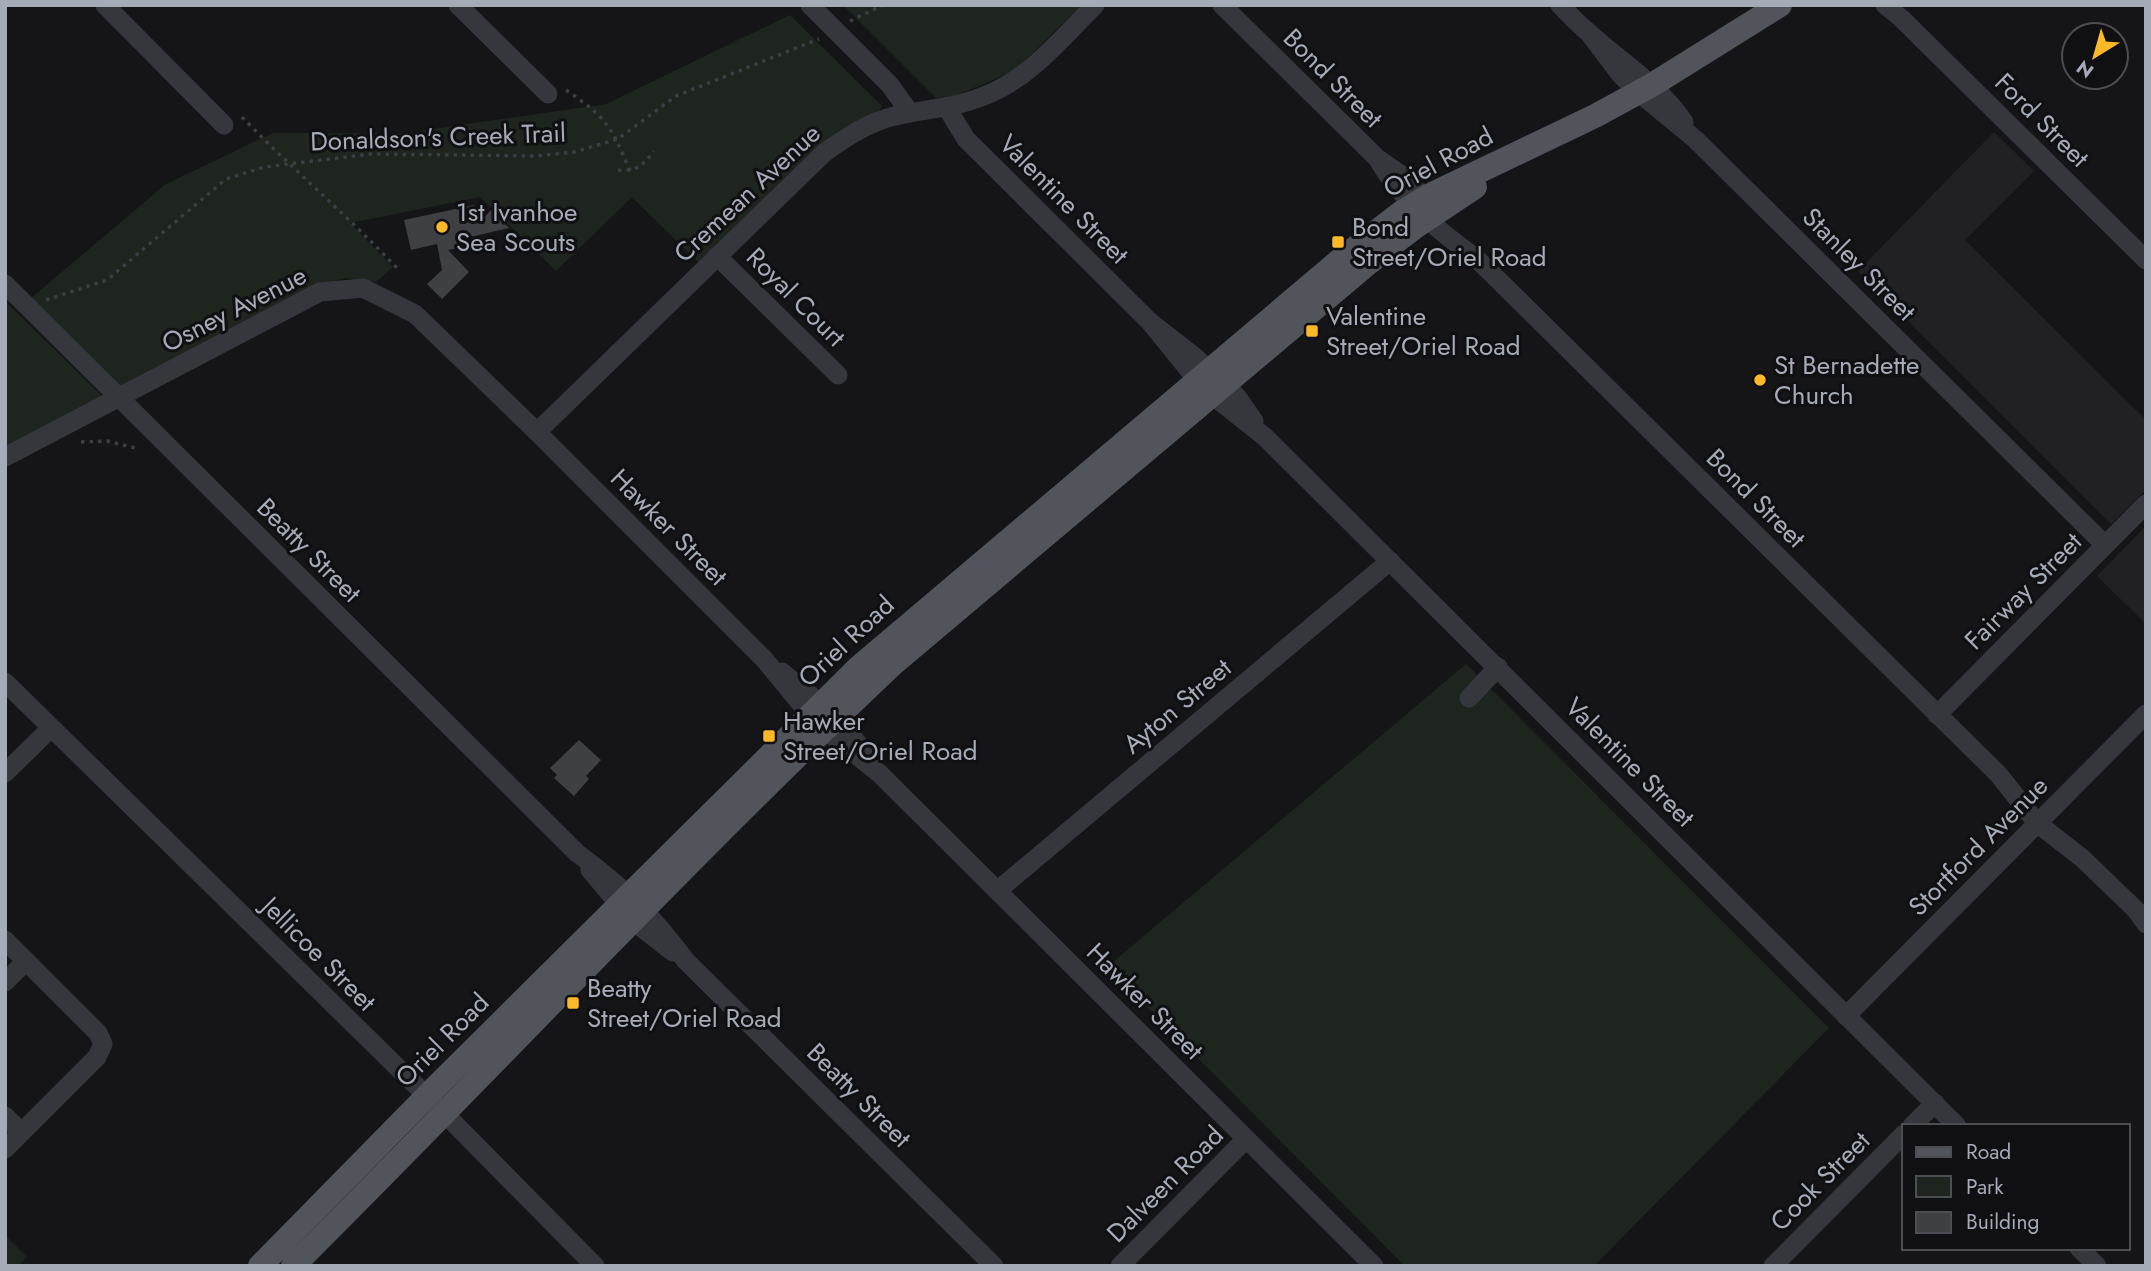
<svg xmlns="http://www.w3.org/2000/svg" width="2151" height="1271" viewBox="0 0 2151 1271" font-family="Jost,sans-serif">
<style>
.built{fill:#212124}
.green{fill:#1d251e}
.building{fill:#3f4044}
.lines{fill:none;stroke-linecap:round;stroke-linejoin:round}
.path{stroke:#3c3e43;stroke-width:3.5;stroke-dasharray:3.5 5;stroke-linecap:butt}
.minor{stroke:#36373c;stroke-width:19}
.major{stroke:#52545b;stroke-width:24}
.poi-dot{fill:#fbb929;stroke:#101012;stroke-width:2.5}
.labels{text-anchor:middle;stroke-width:6;stroke-linejoin:round;paint-order:stroke}
.street-label{font-size:26px;fill:#a6abb8;stroke:#101012}
.poi-label{font-size:26px;fill:#a6abb8;stroke:#101012;text-anchor:start}
</style>
<rect width="100%" height="100%" fill="#151517"/>
<g class="built">
<polygon points="1994,132 2034,171 1965,240 2146,420 2146,490 2111,524 1858,271"/>
<polygon points="2146,526 2146,624 2097,576"/>
</g>
<g class="green">
<polygon points="843,5 1082,5 1014,71 957,95 936,98"/>
<polygon points="790,15 882,106 879,111 840,130 808,155 699,263 632,197 556,271 480,197 350,223 393,267 376,282 344,278 312,288 120,388 30,299 166,184 273,133 405,133 606,104"/>
<polygon points="5,301 103,397 5,449"/>
<polygon points="1466,664 1829,1028 1594,1266 1405,1266 1107,967"/>
<polygon points="5,1235 27,1257 18,1266 5,1266"/>
</g>
<g class="building">
<polygon points="474,205 478,224 491,210 509,228 466,238 468,246 448,250 469,272 442,299 427,284 442,270 437,244 411,250 404,220"/>
<polygon points="579,740 601,760 586,776 589,779 574,796 554,778 557,775 550,768"/>
</g>
<g class="lines">
<g class="path">
<polyline points="850,21 883,5"/>
<path d="M566,90c41,28 45,36 64,81"/>
<path d="M242,117c50,52 106,99 156,152"/>
<path d="M618,170c19,2 25,-5 36,-19"/>
<polyline points="46,300 107,280 226,179 264,167 371,154 535,156 574,152 618,139 676,96 819,39"/>
<polyline points="81,442 107,441 139,449"/>
</g>
<g class="minor">
<polyline points="105,5 224,125"/>
<polyline points="458,5 548,94"/>
<polyline points="810,5 890,85 910,113"/>
<polyline points="1222,5 1377,158 1400,174 1434,207"/>
<path d="M1560,5c9,9 18,19 28,27 33,30 70,52 96,90"/>
<polyline points="1885,5 1901,18 2146,260"/>
<polyline points="1589,33 1620,74 1639,93 1695,139 2105,545"/>
<polyline points="947,108 966,139 1150,322 1195,357 1224,384 1238,398 1254,421"/>
<path d="M1377,158c24,42 60,72 99,100l523,517 38,48 45,35 54,52 10,14"/>
<polyline points="717,256 838,375"/>
<path d="M5,284l572,569c47,35 74,61 109,108l308,305"/>
<polyline points="1150,322 1197,380 1212,395 1265,437 1957,1126"/>
<path d="M537,432l287,-279c22,-16 45,-31 71,-37 30,-7 60,-8 89,-20 45,-17 78,-58 111,-91"/>
<polyline points="5,457 320,292 363,288 415,314 537,432 764,659 810,715"/>
<polyline points="782,672 821,704"/>
<polyline points="5,682 445,1114 595,1266"/>
<polyline points="1469,698 1498,667"/>
<polyline points="1937,715 2146,504"/>
<polyline points="836,718 849,732 867,756"/>
<polyline points="824,729 880,774 1374,1266"/>
<polyline points="5,773 51,728"/>
<polyline points="590,870 633,921 673,952"/>
<polyline points="997,891 1390,561"/>
<polyline points="5,940 98,1033 103,1044 97,1057 5,1149"/>
<polyline points="5,982 26,961"/>
<polyline points="1846,1016 2146,714"/>
<polyline points="5,1116 21,1132"/>
<polyline points="1912,1126 1935,1103"/>
<polyline points="2079,1248 2097,1266"/>
<polyline points="1120,1266 1246,1139"/>
<polyline points="1773,1266 1904,1134"/>
</g>
<g class="major">
<polyline points="260,1266 437,1086 858,668 1346,255 1402,212 1430,195 1595,116 1652,85 1780,5"/>
<path d="M293,1266c201,-200 395,-409 601,-603l472,-398 49,-38 60,-40"/>
</g>
</g>
<g class="poi-dot">
<circle cx="442" cy="227" r="7"/>
<rect x="1331" y="235" width="14" height="14" rx="3.5"/>
<rect x="1305" y="324" width="14" height="14" rx="3.5"/>
<circle cx="1760" cy="380" r="7"/>
<rect x="762" y="729" width="14" height="14" rx="3.5"/>
<rect x="566" y="996" width="14" height="14" rx="3.5"/>
</g>
<g class="labels">
<g class="street-label">
<text transform="translate(1333 78) rotate(45)" y="9">Bond Street</text>
<text transform="translate(2042 120) rotate(45)" y="9">Ford Street</text>
<text transform="translate(438 137) rotate(-2)" y="9">Donaldson's Creek Trail</text>
<text transform="translate(1438 162) rotate(-28)" y="9">Oriel Road</text>
<text transform="translate(747 193) rotate(-43)" y="9">Cremean Avenue</text>
<text transform="translate(1064 199) rotate(45)" y="9">Valentine Street</text>
<text transform="translate(1859 264) rotate(45)" y="9">Stanley Street</text>
<text transform="translate(796 297) rotate(45)" y="9">Royal Court</text>
<text transform="translate(234 309) rotate(-27)" y="9">Osney Avenue</text>
<text transform="translate(1756 498) rotate(45)" y="9">Bond Street</text>
<text transform="translate(669 527) rotate(45)" y="9">Hawker Street</text>
<text transform="translate(309 550) rotate(45)" y="9">Beatty Street</text>
<text transform="translate(2023 591) rotate(-45)" y="9">Fairway Street</text>
<text transform="translate(846 641) rotate(-43)" y="9">Oriel Road</text>
<text transform="translate(1177 706) rotate(-40)" y="9">Ayton Street</text>
<text transform="translate(1630 762) rotate(45)" y="9">Valentine Street</text>
<text transform="translate(1978 846) rotate(-45)" y="9">Stortford Avenue</text>
<text transform="translate(319 954) rotate(45)" y="9">Jellicoe Street</text>
<text transform="translate(1145 1001) rotate(45)" y="9">Hawker Street</text>
<text transform="translate(442 1040) rotate(-45)" y="9">Oriel Road</text>
<text transform="translate(859 1095) rotate(45)" y="9">Beatty Street</text>
<text transform="translate(1820 1181) rotate(-45)" y="9">Cook Street</text>
<text transform="translate(1165 1184) rotate(-45)" y="9">Dalveen Road</text>
</g>
<g class="poi-label">
<text x="456" y="221">1st Ivanhoe<tspan x="456" dy="30">Sea Scouts</tspan></text>
<text x="1352" y="236">Bond<tspan x="1352" dy="30">Street/Oriel Road</tspan></text>
<text x="1326" y="325">Valentine<tspan x="1326" dy="30">Street/Oriel Road</tspan></text>
<text x="1774" y="374">St Bernadette<tspan x="1774" dy="30">Church</tspan></text>
<text x="783" y="730">Hawker<tspan x="783" dy="30">Street/Oriel Road</tspan></text>
<text x="587" y="997">Beatty<tspan x="587" dy="30">Street/Oriel Road</tspan></text>
</g>
</g>
<rect width="2151" height="1271" fill="none" stroke="#a6abb8" stroke-width="14"/>
<rect x="1902" y="1124" width="228" height="126" fill="#101012" stroke="#4c4e54" stroke-width="2"/>
<rect x="1916" y="1147" width="35" height="10" fill="#52545b" stroke="#4c4e54" stroke-width="2"/>
<text x="1966" y="1159" font-size="21" fill="#a6abb8">Road</text>
<rect x="1916" y="1176" width="35" height="21" fill="#1d251e" stroke="#4c4e54" stroke-width="2"/>
<text x="1966" y="1194" font-size="21" fill="#a6abb8">Park</text>
<rect x="1916" y="1212" width="35" height="21" fill="#3f4044" stroke="#4c4e54" stroke-width="2"/>
<text x="1966" y="1229" font-size="21" fill="#a6abb8">Building</text>
<g transform="translate(2095 56) rotate(217)"><circle r="33" fill="#101012" stroke="#4c4e54" stroke-width="2"/>
<path d="M0-5L12 26L0 18L-12 26Z" fill="#fbb929"/>
<text y="-10" font-size="19" font-weight="bold" text-anchor="middle" fill="#a6abb8">N</text>
</g>
</svg>
